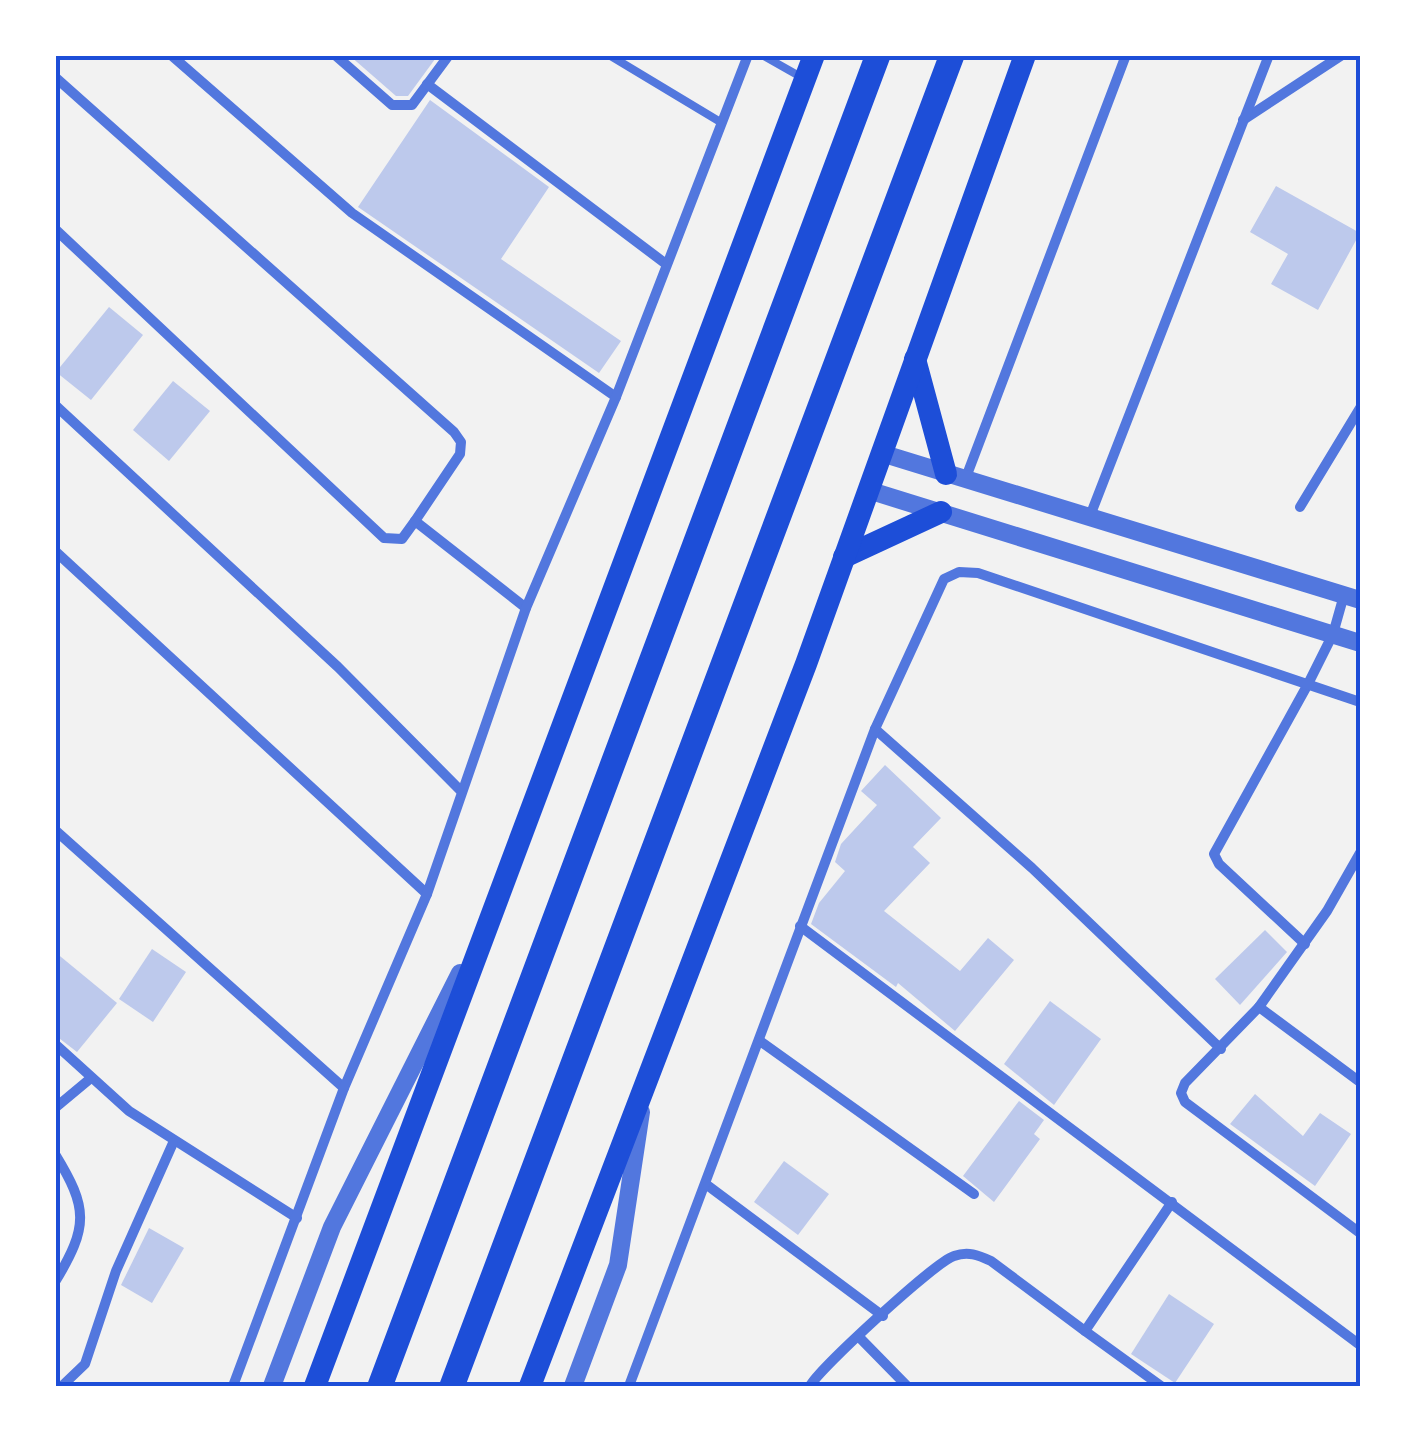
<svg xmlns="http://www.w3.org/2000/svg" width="1415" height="1441" viewBox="0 0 1415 1441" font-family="'Nunito Sans',sans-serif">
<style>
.building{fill:#bdc9ec}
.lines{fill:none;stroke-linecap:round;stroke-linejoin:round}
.service{stroke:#5277de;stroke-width:8}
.minor{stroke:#5277de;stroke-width:10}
.tertiary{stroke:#5277de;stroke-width:18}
.trunk{stroke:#1d4ed8;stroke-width:22}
.motorway{stroke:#1d4ed8;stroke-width:25}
.neatline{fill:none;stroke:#1d4ed8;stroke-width:4}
</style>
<rect width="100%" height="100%" fill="#f2f2f2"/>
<g class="building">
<polygon points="349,55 438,55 408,96 396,96"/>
<polygon points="430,100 549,187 501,259 621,341 599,373 358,207"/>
<polygon points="1276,186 1360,233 1318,310 1271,284 1288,254 1250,232"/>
<polygon points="109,307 143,335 91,400 56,372"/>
<polygon points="173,381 210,411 169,461 133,430"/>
<polygon points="885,765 941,818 913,847 930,863 884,911 960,971 988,938 1014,960 955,1031 898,983 896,987 811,924 819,903 845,871 835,862 841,844 877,805 861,791"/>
<polygon points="1265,930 1287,952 1240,1005 1215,979"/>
<polygon points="152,949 186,972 153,1022 119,999"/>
<polygon points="55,952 117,1003 77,1052 55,1035"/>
<polygon points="1050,1001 1101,1039 1054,1105 1004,1064"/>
<polygon points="1255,1094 1303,1136 1320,1113 1351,1134 1315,1186 1230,1124"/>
<polygon points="1019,1101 1044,1120 1034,1134 1040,1139 994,1202 963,1176"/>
<polygon points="784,1161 829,1194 798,1235 754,1202"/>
<polygon points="149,1228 184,1248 152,1303 121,1285"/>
<polygon points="1169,1294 1214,1324 1175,1383 1131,1354"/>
</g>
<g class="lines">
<g class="service">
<polyline points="609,55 722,123"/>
<polyline points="762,55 801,77"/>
</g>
<g class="minor">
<polyline points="171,55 352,213 616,397"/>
<polyline points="335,55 392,105 412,105 449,55"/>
<polyline points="55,77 454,432 461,442 460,454 415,521 526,608"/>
<polyline points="427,84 666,264"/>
<polyline points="1243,120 1342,55"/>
<polyline points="55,229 384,538 402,539 415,521"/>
<polyline points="55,405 338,667 460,790"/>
<polyline points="965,480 1126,55"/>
<polyline points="1300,507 1360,408"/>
<polyline points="1090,516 1269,55"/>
<polyline points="55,551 427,894"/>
<polyline points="875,729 1032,868 1221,1049"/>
<polyline points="55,830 344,1088"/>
<polyline points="1360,853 1327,911 1259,1007 1360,1082"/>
<polyline points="800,926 1360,1345"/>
<polyline points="1305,944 1219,864 1214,854 1308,684 1333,634 1344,595"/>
<polyline points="1259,1007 1185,1083 1181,1093 1185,1102 1360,1233"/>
<polyline points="760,1041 974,1194"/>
<polyline points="55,1044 129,1111 297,1218"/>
<polyline points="55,1108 91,1078"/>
<path d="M55,1154c33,54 34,72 0,128"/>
<polyline points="707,1185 883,1316"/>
<polyline points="860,1338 907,1386"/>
<polyline points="62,1386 85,1364 116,1271 173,1143"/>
<polyline points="233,1386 344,1088 427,894 526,608 616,397 748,55"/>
<polyline points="629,1386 875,729 944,579 959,572 978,573 1360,702"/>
<path d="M810,1386c10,-18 125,-124 144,-130 14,-5 24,-1 37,5l94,70"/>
<polyline points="1161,1386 1085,1331 1172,1202"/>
</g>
<g class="tertiary">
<polyline points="881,453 1360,600"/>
<polyline points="868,490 1360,643"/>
<polyline points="272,1386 332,1227 460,973"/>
<polyline points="573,1386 618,1265 641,1112"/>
</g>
<g class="trunk">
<polyline points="915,359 946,474"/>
<polyline points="844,557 941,512"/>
<polyline points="315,1386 814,55"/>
<polyline points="530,1386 806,664 1025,55"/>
</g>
<g class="motorway">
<polyline points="380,1386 878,55"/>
<polyline points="452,1386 952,55"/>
</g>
</g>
<rect width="1415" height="1441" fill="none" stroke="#ffffff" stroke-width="115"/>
<rect x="58" y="58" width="1300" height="1326" class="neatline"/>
</svg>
